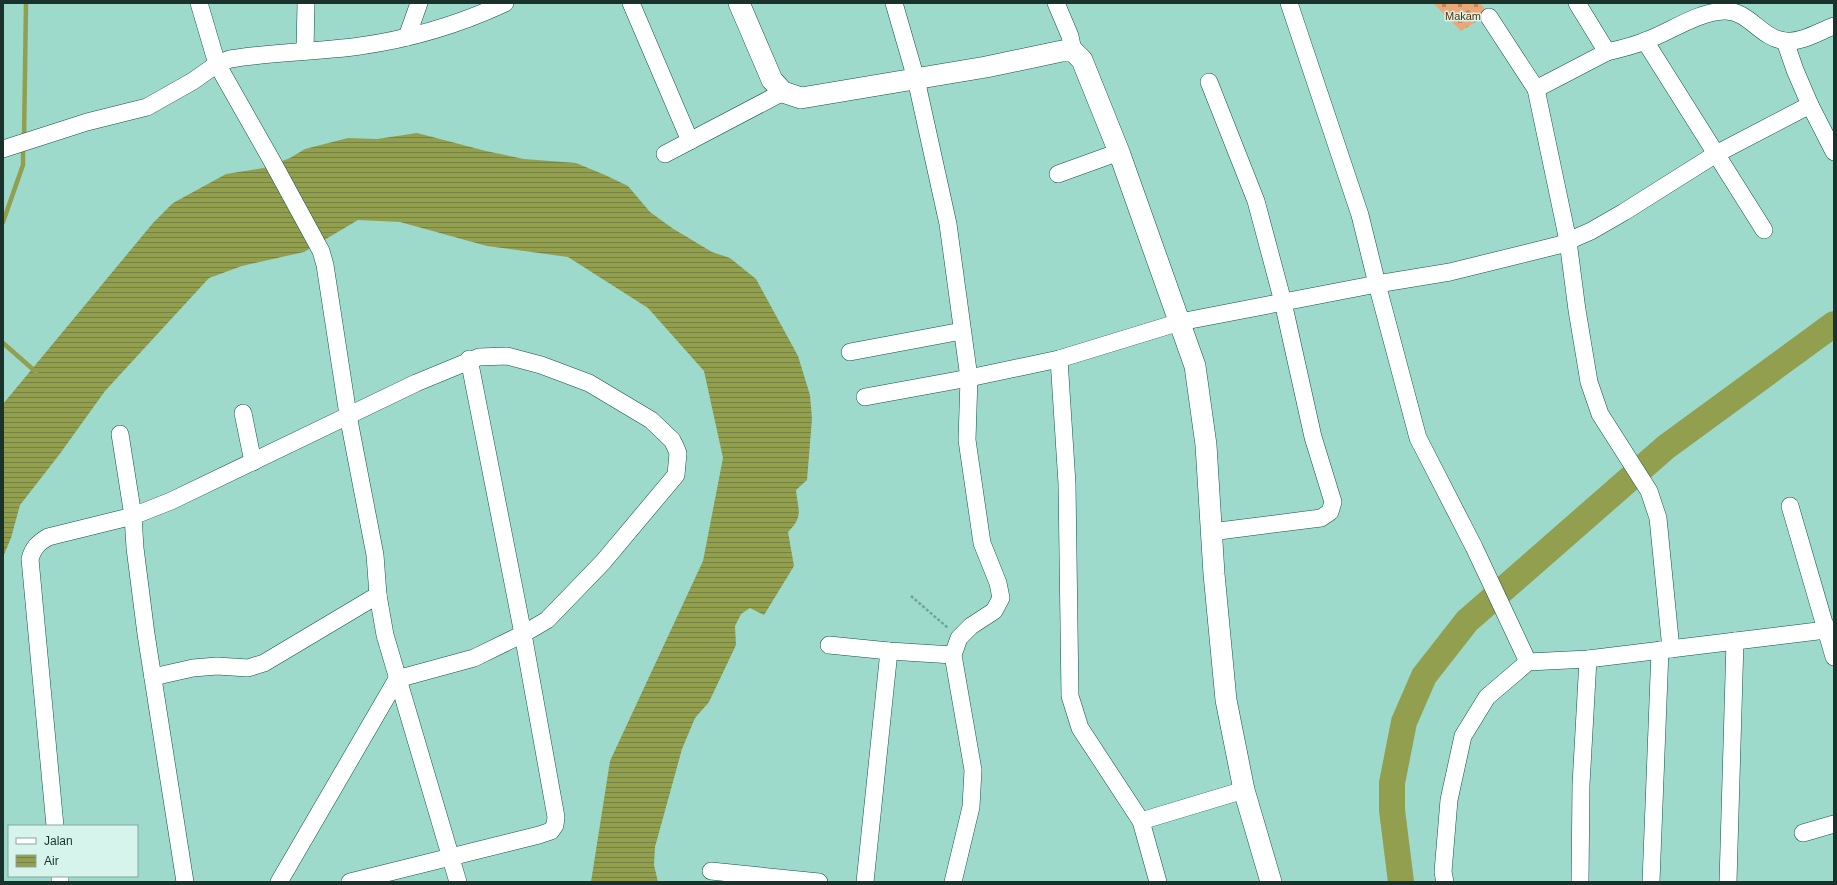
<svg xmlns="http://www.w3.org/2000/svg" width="1837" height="885" viewBox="0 0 1837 885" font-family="Arial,sans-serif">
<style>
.cemetery{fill:url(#cemetery-stones)}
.water{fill:url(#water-rules)}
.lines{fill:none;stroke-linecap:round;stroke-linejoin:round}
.stream{stroke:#929f4f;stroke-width:4.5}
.river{stroke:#929f4f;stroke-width:26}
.minor-casing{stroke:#115246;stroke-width:18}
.tertiary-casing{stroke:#115246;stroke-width:22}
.path{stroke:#72a397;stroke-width:2.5;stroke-dasharray:3 2;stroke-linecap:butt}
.minor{stroke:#fff;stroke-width:17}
.tertiary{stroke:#fff;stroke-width:21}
.labels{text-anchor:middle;stroke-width:3;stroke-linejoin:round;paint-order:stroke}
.park-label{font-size:11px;fill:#5c3006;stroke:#d6f4ec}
</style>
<defs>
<pattern id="cemetery-stones" width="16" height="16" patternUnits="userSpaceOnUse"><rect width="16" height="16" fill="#eba775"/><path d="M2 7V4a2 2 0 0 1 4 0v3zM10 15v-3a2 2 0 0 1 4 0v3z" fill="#be8960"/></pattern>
<pattern id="water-rules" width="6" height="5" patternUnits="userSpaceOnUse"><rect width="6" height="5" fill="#929f4f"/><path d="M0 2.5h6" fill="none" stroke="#768242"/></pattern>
</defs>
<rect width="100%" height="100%" fill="#9ddacb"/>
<polygon class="cemetery" points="1433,3 1481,3 1487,15 1461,31"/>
<path class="water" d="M417,133l69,18 38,8 52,4 29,12 23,11 22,26 22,16 40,24 18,6 26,21 42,77 12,39 2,24 -5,61 -11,10c2,20 8,26 -8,42l6,34 -30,49 -14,-7 -9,6 -6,12 1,19 -27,57 -14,16 -13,31 -27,98 -1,18 4,17h-67l19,-121 93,-200 20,-103 -19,-87 -56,-63 -80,-51 -81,-11 -87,-24 -42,-2 -54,32 -62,14 -33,12 -104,113 -46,64 -39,50 -9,33 -8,19v-153l150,-181 20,-20 53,-29 38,-6 26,-10 15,-9 43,-11 29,1z"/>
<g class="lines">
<g class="stream">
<polyline points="24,139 26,3"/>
<polyline points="3,222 23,165 23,147"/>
<polyline points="3,343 36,372"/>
</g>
<polyline class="river" points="1401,882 1392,810 1392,783 1404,722 1424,676 1467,621 1666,447 1834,324"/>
<g class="minor-casing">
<g id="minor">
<polyline points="199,3 217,64 272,161 321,251 325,265 348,415 375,555 378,595 385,635 458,882"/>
<polyline points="631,3 690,141"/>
<polyline points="894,3 916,79 948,224 969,378 967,440 982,543 998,583 1001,598 994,611 971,626 959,638 953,655 973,770 971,807 953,882"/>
<polyline points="1056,3 1070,36 1073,51"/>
<polyline points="1489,17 1536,89 1607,52 1577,3"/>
<polyline points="407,37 419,3"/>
<polyline points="1645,41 1764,230"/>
<polyline points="305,51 306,3"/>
<path d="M1607,52c13,-3 26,-6 38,-11 25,-9 52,-29 79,-30 25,-1 36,27 61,30 16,2 35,-10 49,-15"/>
<polyline points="1209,82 1256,201 1283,302 1313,437 1333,502 1330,512 1321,518 1211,532"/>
<polyline points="1536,89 1568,241 1577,310 1589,382 1600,414 1649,491 1658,518 1671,649"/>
<polyline points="1810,105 1834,152"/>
<path d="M3,149l84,-27 60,-15 46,-26 24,-17 13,-5c43,-7 87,-7 130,-13 49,-7 100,-22 145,-43"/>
<polyline points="665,154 783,92"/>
<polyline points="1058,174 1119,152"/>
<polyline points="850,352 962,331"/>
<polyline points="1059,359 1067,484 1070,696 1080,728 1141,821 1158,882"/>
<polyline points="865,397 969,378 1059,359 1180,322 1377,284 1360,215 1289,3"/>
<polyline points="243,413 253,462"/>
<polyline points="1790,506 1834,657"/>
<polyline points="829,645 889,651 953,655"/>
<polyline points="1528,662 1474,547 1418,438 1377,284 1450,272 1559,245 1591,231 1624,212 1716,154 1810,105 1795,70 1785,41"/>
<polyline points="153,677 193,668 217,666 248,668 264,663 378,595"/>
<polyline points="1141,821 1244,790"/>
<path d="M55,826l-25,-267c3,-11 8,-16 18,-22l85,-21 -13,-82"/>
<polyline points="1803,833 1834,824"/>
<polyline points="711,871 819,882"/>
<polyline points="60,876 60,882"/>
<polyline points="185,882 146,634 135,548 133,516 171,501 416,383 479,357 507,356 541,365 589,383 651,420 672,440 675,446 678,453 676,475 603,562 547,620 523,634 556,817 555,825 551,831 539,835 350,882"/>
<polyline points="279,882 397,679 474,658 523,634 469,359"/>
<polyline points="865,882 889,651"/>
<polyline points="1445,882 1443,872 1449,800 1463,736 1487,697 1528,662 1588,659 1834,629"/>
<polyline points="1580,882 1581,785 1588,659"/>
<polyline points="1651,882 1660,650"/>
<polyline points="1728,882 1735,641"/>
</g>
</g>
<g class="tertiary-casing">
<polyline id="tertiary" points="739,3 772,80 783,92 801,98 986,67 1062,51 1073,51 1082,60 1119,152 1195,366 1206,445 1214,574 1226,700 1244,790 1271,882"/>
</g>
<polyline class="path" points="911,596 948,628"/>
<use href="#minor" class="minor"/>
<use href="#tertiary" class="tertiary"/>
</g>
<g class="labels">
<g class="park-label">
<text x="1463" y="20">Makam</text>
</g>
</g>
<rect width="1837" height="885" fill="none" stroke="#19322c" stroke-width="8"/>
<rect x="8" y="825" width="130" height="52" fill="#d6f4ec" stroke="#8aa69f"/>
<rect x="16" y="838" width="20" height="6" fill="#ffffff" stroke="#8aa69f"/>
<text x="44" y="845" font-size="12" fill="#19322c">Jalan</text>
<rect x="16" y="855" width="20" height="12" fill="url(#water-rules)" stroke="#8aa69f"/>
<text x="44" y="865" font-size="12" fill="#19322c">Air</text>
</svg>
